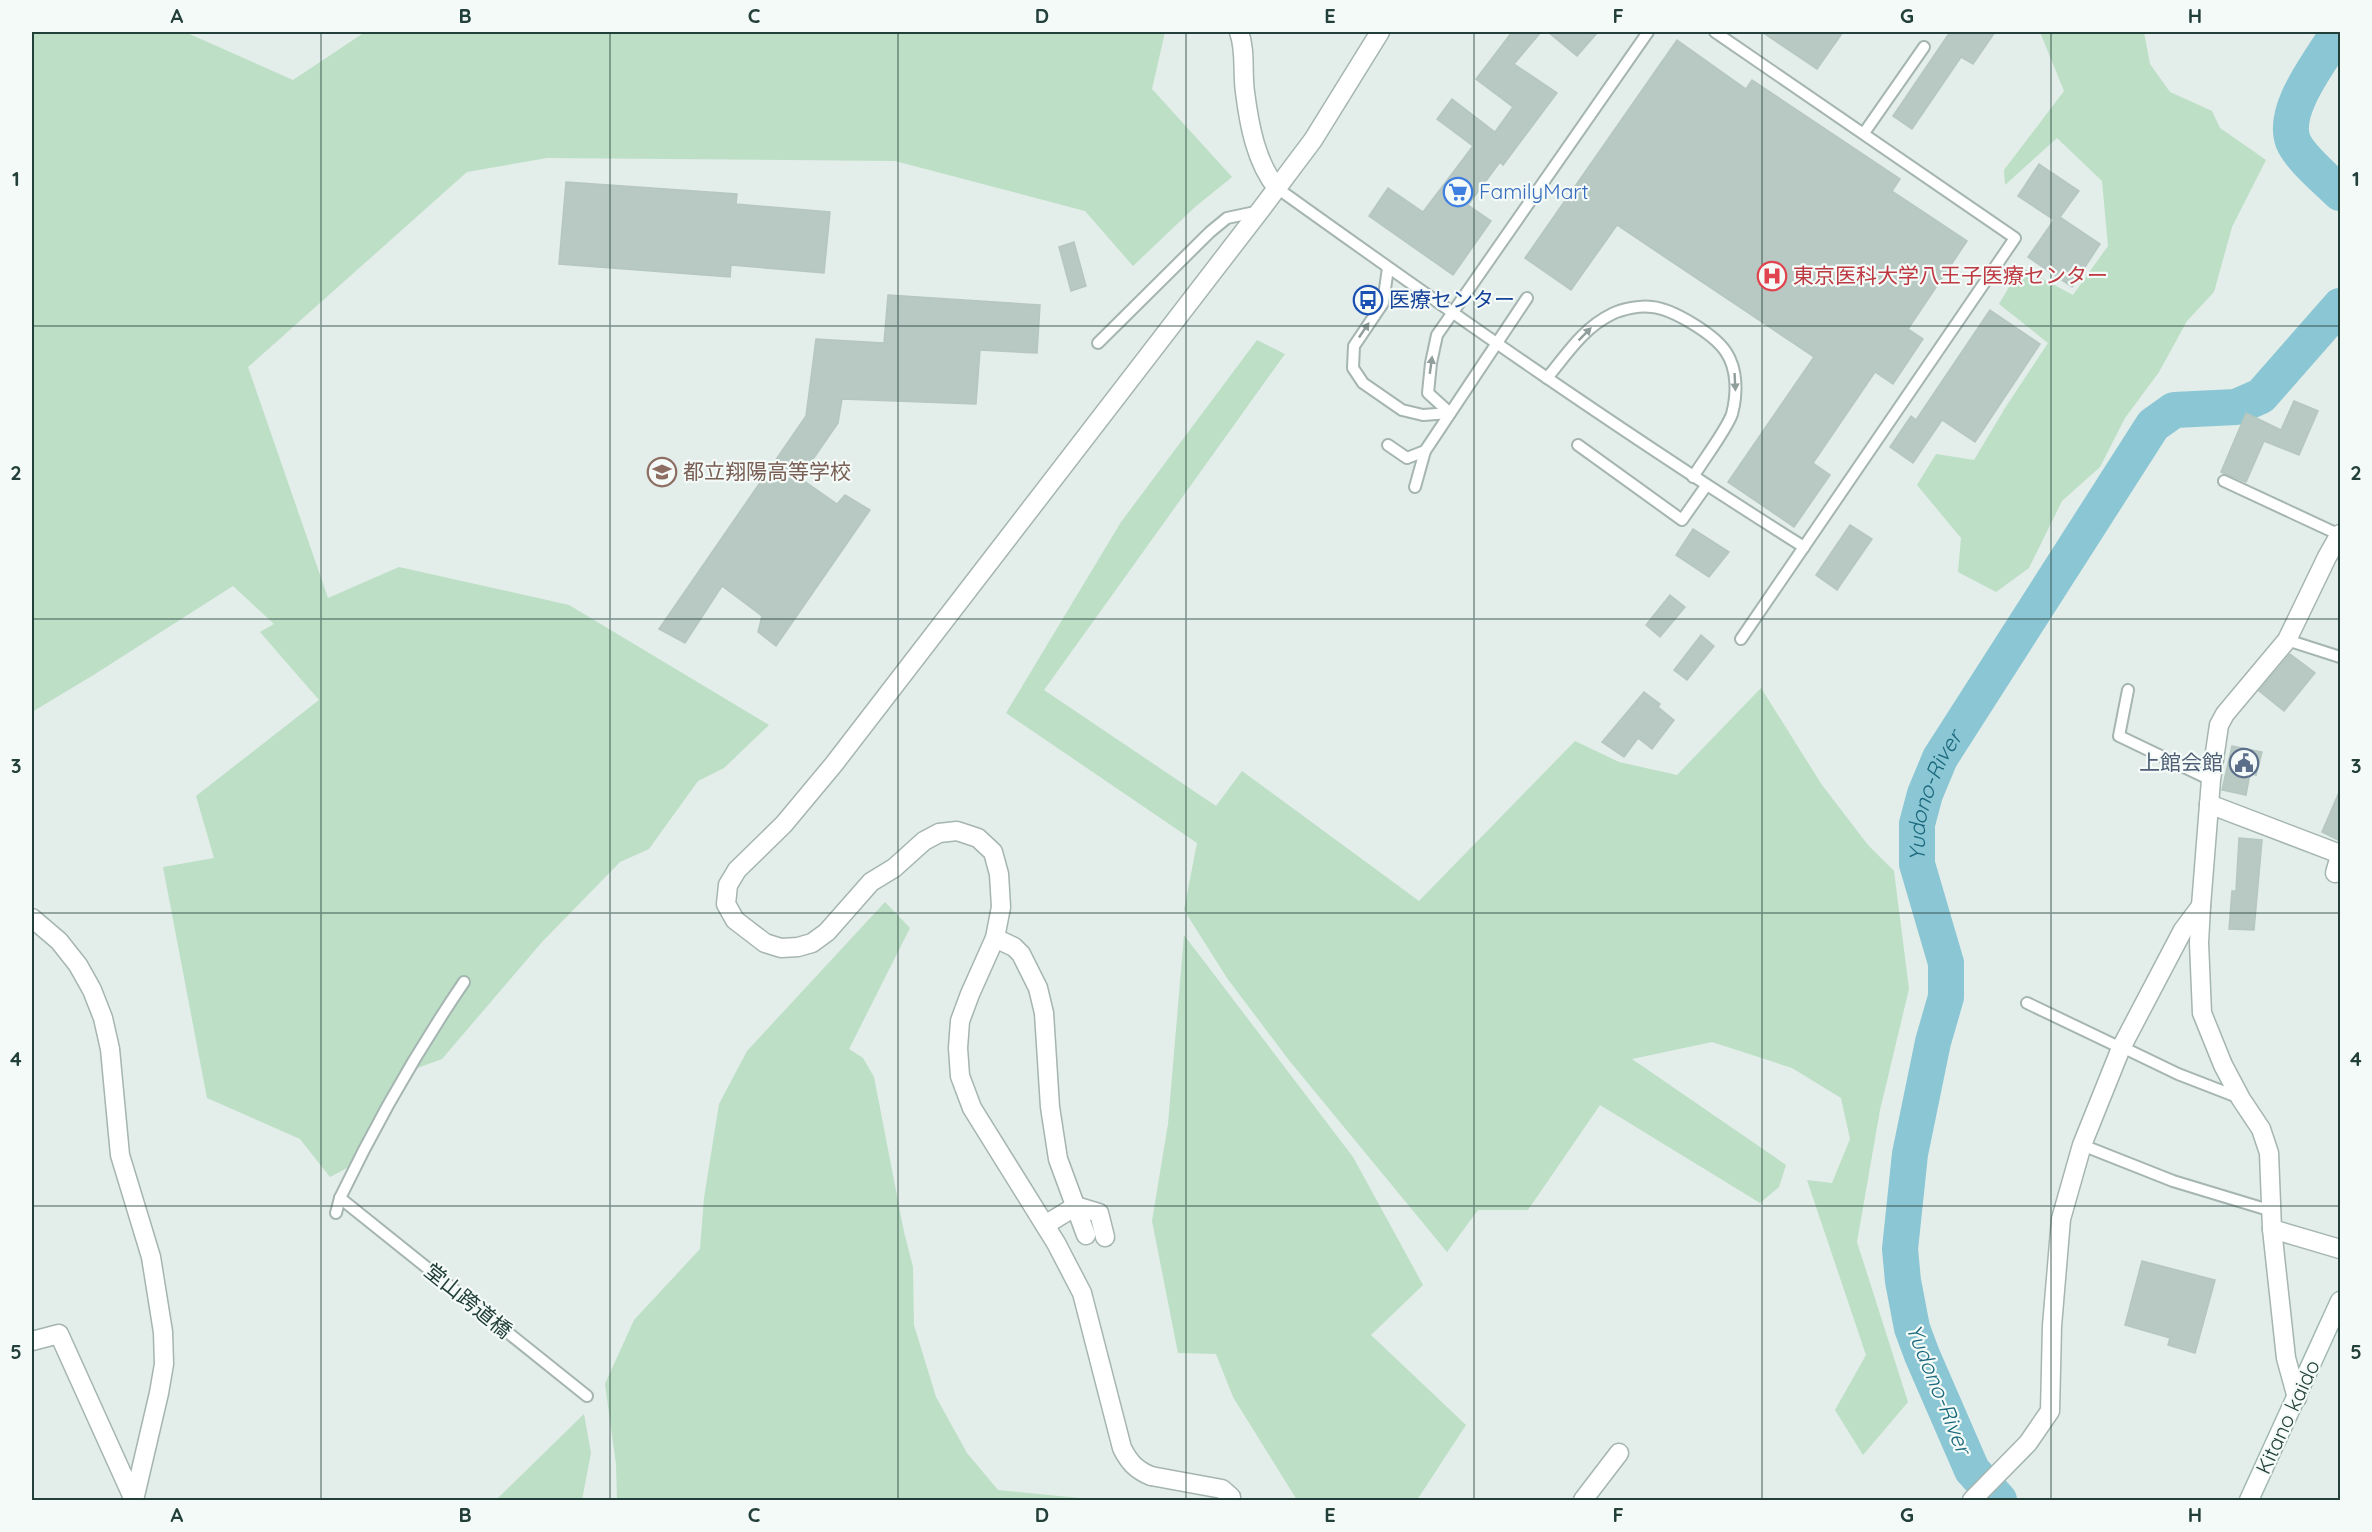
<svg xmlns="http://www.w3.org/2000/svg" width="2372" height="1532" viewBox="0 0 2372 1532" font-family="Quicksand,'Noto Sans JP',sans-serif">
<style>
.green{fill:#bcdfc6}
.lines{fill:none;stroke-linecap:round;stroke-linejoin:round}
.river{stroke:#8ac6d4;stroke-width:36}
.building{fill:#b8c8c2;stroke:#b5c7c0;stroke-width:1.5}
.service-casing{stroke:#a5b5b1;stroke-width:14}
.minor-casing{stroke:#a5b5b1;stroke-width:21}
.tertiary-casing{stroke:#a5b5b1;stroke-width:21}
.secondary-casing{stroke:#a1b9b2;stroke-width:21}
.service{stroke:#fff;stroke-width:10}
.minor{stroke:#fff;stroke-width:18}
.tertiary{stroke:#fff;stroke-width:18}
.secondary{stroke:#fff;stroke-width:18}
.oneway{fill:#909f9c}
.grid{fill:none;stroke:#223f39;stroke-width:1.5;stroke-opacity:0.55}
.labels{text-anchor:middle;stroke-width:4.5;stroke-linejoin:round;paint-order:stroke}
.shop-label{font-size:21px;fill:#366cbe;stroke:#f4faf7;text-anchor:start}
.health-label{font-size:21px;fill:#be3a42;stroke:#f4faf7;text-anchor:start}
.transit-label{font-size:21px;fill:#164399;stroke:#f4faf7;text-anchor:start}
.education-label{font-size:21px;fill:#785e54;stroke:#f4faf7;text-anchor:start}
.service-label{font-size:21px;fill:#4e5e75;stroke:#f4faf7;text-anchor:end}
.street-label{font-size:21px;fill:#223f39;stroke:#f4faf7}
.water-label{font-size:22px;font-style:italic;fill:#1a697d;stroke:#f4faf7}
.neatline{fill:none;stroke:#223f39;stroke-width:2}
.grid-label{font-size:20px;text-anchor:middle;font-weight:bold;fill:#223f39}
</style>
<rect width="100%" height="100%" fill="#e3ede9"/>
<g class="green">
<polygon points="32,32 185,32 293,80 365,32 1165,32 1152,89 1232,177 1195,207 1133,266 1085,211 895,161 547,158 467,172 248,367 328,598 399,567 569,605 769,725 724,768 698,781 649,849 620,862 542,942 442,1059 409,1071 364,1159 330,1177 300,1139 207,1098 163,867 214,858 196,796 319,700 260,632 274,624 233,586 95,674 32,712"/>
<polygon points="2040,32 2144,32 2150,64 2170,92 2212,111 2220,128 2266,160 2232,227 2214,292 2187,321 2159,372 2125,418 2100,467 2062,501 2029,568 1996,592 1958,572 1961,538 1917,485 1936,454 1974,460 2005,408 2048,343 1999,304 2021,267 2073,295 2108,246 2102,181 2057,138 2005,185 2004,170 2064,91"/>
<polygon points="1257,340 1285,354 1044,690 1216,806 1242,771 1419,901 1575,741 1619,762 1677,775 1761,688 1822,785 1868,845 1894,871 1909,989 1880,1110 1857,1242 1908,1402 1863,1455 1835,1410 1866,1355 1807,1180 1832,1183 1850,1139 1841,1098 1792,1068 1712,1042 1632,1059 1786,1165 1779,1187 1760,1203 1600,1105 1528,1210 1478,1210 1447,1252 1288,1059 1227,978 1184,910 1197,843 1006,713 1121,522"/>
<polygon points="885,902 910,928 849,1049 863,1058 874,1077 904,1232 913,1267 914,1325 936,1397 967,1453 998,1490 1079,1498 1081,1500 617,1500 616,1464 605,1384 634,1320 700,1249 704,1198 719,1104 747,1051"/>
<polygon points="1184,935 1353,1157 1423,1285 1371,1335 1466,1425 1417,1500 1297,1500 1233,1397 1216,1354 1178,1353 1152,1221 1168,1124"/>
<polygon points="584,1414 591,1453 582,1500 496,1500"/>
</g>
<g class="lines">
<g class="river">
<path d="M2338,32c-15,27 -57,76 -45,109 6,16 35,40 47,52"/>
<path id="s1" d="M1999,1500l-27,-30 -50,-115 -10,-27 -9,-47 -3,-32 10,-95 23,-112 13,-45v-34l-29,-99v-40l8,-30 15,-36 213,-333 21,-15 62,-3 25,-11 79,-90"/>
</g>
</g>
<g class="building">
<polygon points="1512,32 1541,32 1514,64 1557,93 1503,165 1500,162 1468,205 1491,221 1453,275 1369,216 1388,188 1423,212 1473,146 1437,119 1452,99 1495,132 1513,107 1476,79"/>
<polygon points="1548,32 1598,32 1577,56"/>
<polygon points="1762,32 1843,32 1817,69"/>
<polygon points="1950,32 1995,32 1973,64 1961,57 1912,129 1893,116"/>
<polygon points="1677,40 1746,89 1752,80 1900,179 1892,191 1967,241 1908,329 1923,339 1893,384 1875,372 1813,463 1830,475 1794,527 1728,482 1814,357 1617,225 1571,290 1525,258"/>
<polygon points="2039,164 2079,191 2060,217 2100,244 2072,287 2028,257 2054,220 2018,196"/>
<polygon points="566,182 737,194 736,204 830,212 824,273 731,265 730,277 559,264"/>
<polygon points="1074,242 1086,286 1071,291 1059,247"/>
<polygon points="888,295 1040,305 1037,353 980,350 976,404 842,399 838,423 800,478 837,504 845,495 870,510 776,646 758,632 762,616 722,586 685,643 659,629 806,416 816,339 884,343"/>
<polygon points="1990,310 2040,344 1975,442 1942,420 1913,463 1890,447 1911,416 1916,420"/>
<polygon points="2294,401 2318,411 2299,455 2264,441 2246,482 2221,472 2246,413 2281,430"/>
<polygon points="1850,525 1872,539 1837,590 1816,575"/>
<polygon points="1693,529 1729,552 1709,577 1676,555"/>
<polygon points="1670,595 1685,607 1660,637 1646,625"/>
<polygon points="1701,635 1714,646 1687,680 1674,670"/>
<polygon points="2290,654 2315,673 2284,711 2259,691"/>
<polygon points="1644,692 1660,704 1658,707 1674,720 1652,749 1638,738 1624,757 1602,742"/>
<polygon points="2232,746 2262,752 2256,775 2250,773 2246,795 2222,790"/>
<polygon points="2340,790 2340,841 2322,832"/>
<polygon points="2239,838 2262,840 2254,930 2229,929 2232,891 2236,891"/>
<polygon points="2142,1261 2215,1280 2195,1353 2168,1345 2170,1338 2125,1325"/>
</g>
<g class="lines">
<g class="service-casing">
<g id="service">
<polyline points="1715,32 2015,238 1741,639"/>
<polyline points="1864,133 1924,47"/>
<path d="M1277,188c173,124 347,246 527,359"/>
<polyline points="1388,268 1383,303 1354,346 1353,368 1363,383 1402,410 1423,415 1450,413"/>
<polyline points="1098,343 1210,232 1227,218 1260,211"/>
<path d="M1547,378c20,-24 36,-50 65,-64 10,-5 29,-9 40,-7 21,2 62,27 74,45 12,18 11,43 6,62 -5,15 -30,48 -39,63"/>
<polyline points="1450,413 1428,393 1431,363 1437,335 1648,32"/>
<polyline points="1388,445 1407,458 1425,451"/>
<polyline points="1578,445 1682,520 1706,486"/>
<polyline points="2224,481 2340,535"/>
<polyline points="1415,487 1425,451 1527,298"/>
<polyline points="2287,640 2340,657"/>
<polyline points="2128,690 2119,736 2211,780"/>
<polyline points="2027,1003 2121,1048"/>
<polyline points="2122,1047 2178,1074 2240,1098"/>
<polyline points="2082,1145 2173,1181 2272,1211"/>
<polyline points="340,1198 587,1396"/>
<path d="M336,1213l4,-15c36,-75 77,-147 124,-216"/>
</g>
</g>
<g class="minor-casing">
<g id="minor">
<polyline points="2209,804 2340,854"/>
<polyline points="2335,873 2340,856"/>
<polyline points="995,938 1014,947 1021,954 1038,988 1044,1013 1050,1107 1058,1159 1086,1235"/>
<polyline points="1045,1225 1076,1206 1099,1213 1105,1237"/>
<polyline points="2272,1229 2340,1249"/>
<polyline points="32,1341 59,1334 134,1500"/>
<polyline points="2297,1398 2286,1358 2272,1229 2269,1153 2261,1129 2241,1099 2223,1065 2202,1013 2199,943 2201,906 2211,780 2219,725 2225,714 2287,640 2327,557 2340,534"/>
<polyline points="1151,1476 1222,1489 1231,1497"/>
<polyline points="1583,1500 1619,1453"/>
<polyline points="1972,1500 2028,1443 2050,1411 2052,1326 2061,1219 2082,1145 2121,1048 2183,930 2201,906"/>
</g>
</g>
<g class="tertiary-casing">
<g id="tertiary">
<path d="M1239,32c7,19 3,39 6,60 4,32 11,71 32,96"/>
<polyline points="32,918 59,941 78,965 92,990 103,1018 110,1049 120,1155 151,1257 163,1332 164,1364 159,1393 134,1500"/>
<path d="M1151,1476c-15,-6 -22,-14 -29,-28l-40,-155 -26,-50 -84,-135 -12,-32 -2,-28 2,-27 10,-27 25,-56 6,-31 -2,-33 -6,-22 -15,-14 -21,-7 -18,2 -15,8 -30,27 -23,14 -44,50 -15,11 -14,4 -17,1 -16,-5 -30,-23 -9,-16 2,-19 9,-15 47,-46 50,-60 428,-556 51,-68 67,-108"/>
</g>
</g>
<g class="secondary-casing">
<polyline id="secondary" points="2249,1500 2340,1301"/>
</g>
<use href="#service" class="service"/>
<use href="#minor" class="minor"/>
<use href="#tertiary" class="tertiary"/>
<use href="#secondary" class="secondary"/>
</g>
<defs><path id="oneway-solid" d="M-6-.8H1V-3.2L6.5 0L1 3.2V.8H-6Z" transform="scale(1.5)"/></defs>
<g class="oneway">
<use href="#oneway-solid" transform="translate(1364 330) rotate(-56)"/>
<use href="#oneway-solid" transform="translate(1585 334) rotate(-45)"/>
<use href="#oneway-solid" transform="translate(1431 365) rotate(-82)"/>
<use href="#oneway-solid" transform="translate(1735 382) rotate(87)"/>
</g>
<path class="grid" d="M321,32v1468M610,32v1468M898,32v1468M1186,32v1468M1474,32v1468M1762,32v1468M2051,32v1468M32,326h2308M32,619h2308M32,913h2308M32,1206h2308"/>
<defs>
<g id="supermarket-ring" transform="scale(1.5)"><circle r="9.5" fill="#f4faf7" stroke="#3f7fe0" stroke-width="1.5"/><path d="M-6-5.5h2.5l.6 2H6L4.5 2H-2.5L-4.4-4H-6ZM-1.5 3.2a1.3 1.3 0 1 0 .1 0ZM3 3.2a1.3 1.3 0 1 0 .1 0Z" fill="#3f7fe0"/></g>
<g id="hospital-ring" transform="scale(1.5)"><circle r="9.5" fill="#f4faf7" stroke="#e0444e" stroke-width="1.5"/><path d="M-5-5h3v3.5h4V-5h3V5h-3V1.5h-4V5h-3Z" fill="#e0444e"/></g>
<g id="bus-ring" transform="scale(1.5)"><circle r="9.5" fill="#f4faf7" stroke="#1a4fb4" stroke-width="1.5"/><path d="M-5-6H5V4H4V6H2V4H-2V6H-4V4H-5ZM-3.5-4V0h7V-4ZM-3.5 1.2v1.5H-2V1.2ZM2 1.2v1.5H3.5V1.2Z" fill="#1a4fb4"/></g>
<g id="school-ring" transform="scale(1.5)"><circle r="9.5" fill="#f4faf7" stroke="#8d6e63" stroke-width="1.5"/><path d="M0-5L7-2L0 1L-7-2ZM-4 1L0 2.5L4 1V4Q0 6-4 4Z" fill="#8d6e63"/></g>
<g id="civic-ring" transform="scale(1.5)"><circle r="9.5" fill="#f4faf7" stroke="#5c6f8a" stroke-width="1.5"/><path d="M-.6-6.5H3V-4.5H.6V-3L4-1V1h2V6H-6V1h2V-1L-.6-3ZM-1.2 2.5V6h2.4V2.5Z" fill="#5c6f8a"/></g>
</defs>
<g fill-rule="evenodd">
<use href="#supermarket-ring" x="1458" y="192"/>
<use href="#hospital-ring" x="1772" y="276"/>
<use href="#bus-ring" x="1368" y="300"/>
<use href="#school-ring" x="662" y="472"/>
<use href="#civic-ring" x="2244" y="763"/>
</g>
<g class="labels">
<g class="shop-label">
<text x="1479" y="199">FamilyMart</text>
</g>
<g class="health-label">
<text x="1793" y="283">東京医科大学八王子医療センター</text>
</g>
<g class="transit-label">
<text x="1389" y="307">医療センター</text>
</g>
<g class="education-label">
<text x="683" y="479">都立翔陽高等学校</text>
</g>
<g class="service-label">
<text x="2223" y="770">上館会館</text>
</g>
<g class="street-label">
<text transform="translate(468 1301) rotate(39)" y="7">堂山跨道橋</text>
<text transform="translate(2288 1417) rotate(-65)" y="7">Kitano kaido</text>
</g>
<g class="water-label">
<text dy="8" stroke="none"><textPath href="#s1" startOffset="740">Yudono-River</textPath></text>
<text transform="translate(1939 1389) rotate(68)" y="8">Yudono-River</text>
</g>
</g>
<rect width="2372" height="1532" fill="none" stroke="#f4faf7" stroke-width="66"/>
<rect x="33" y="33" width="2306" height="1466" class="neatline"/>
<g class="grid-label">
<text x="177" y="23">A</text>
<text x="465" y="23">B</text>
<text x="754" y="23">C</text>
<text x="1042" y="23">D</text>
<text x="1330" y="23">E</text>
<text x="1618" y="23">F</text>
<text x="1907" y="23">G</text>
<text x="2195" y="23">H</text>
<text x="16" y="186">1</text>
<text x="2356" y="186">1</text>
<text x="16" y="480">2</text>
<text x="2356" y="480">2</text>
<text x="16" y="773">3</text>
<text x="2356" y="773">3</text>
<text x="16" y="1066">4</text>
<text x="2356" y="1066">4</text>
<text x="16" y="1359">5</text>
<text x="2356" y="1359">5</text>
<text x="177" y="1522">A</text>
<text x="465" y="1522">B</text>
<text x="754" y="1522">C</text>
<text x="1042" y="1522">D</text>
<text x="1330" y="1522">E</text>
<text x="1618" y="1522">F</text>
<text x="1907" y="1522">G</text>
<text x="2195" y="1522">H</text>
</g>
</svg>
